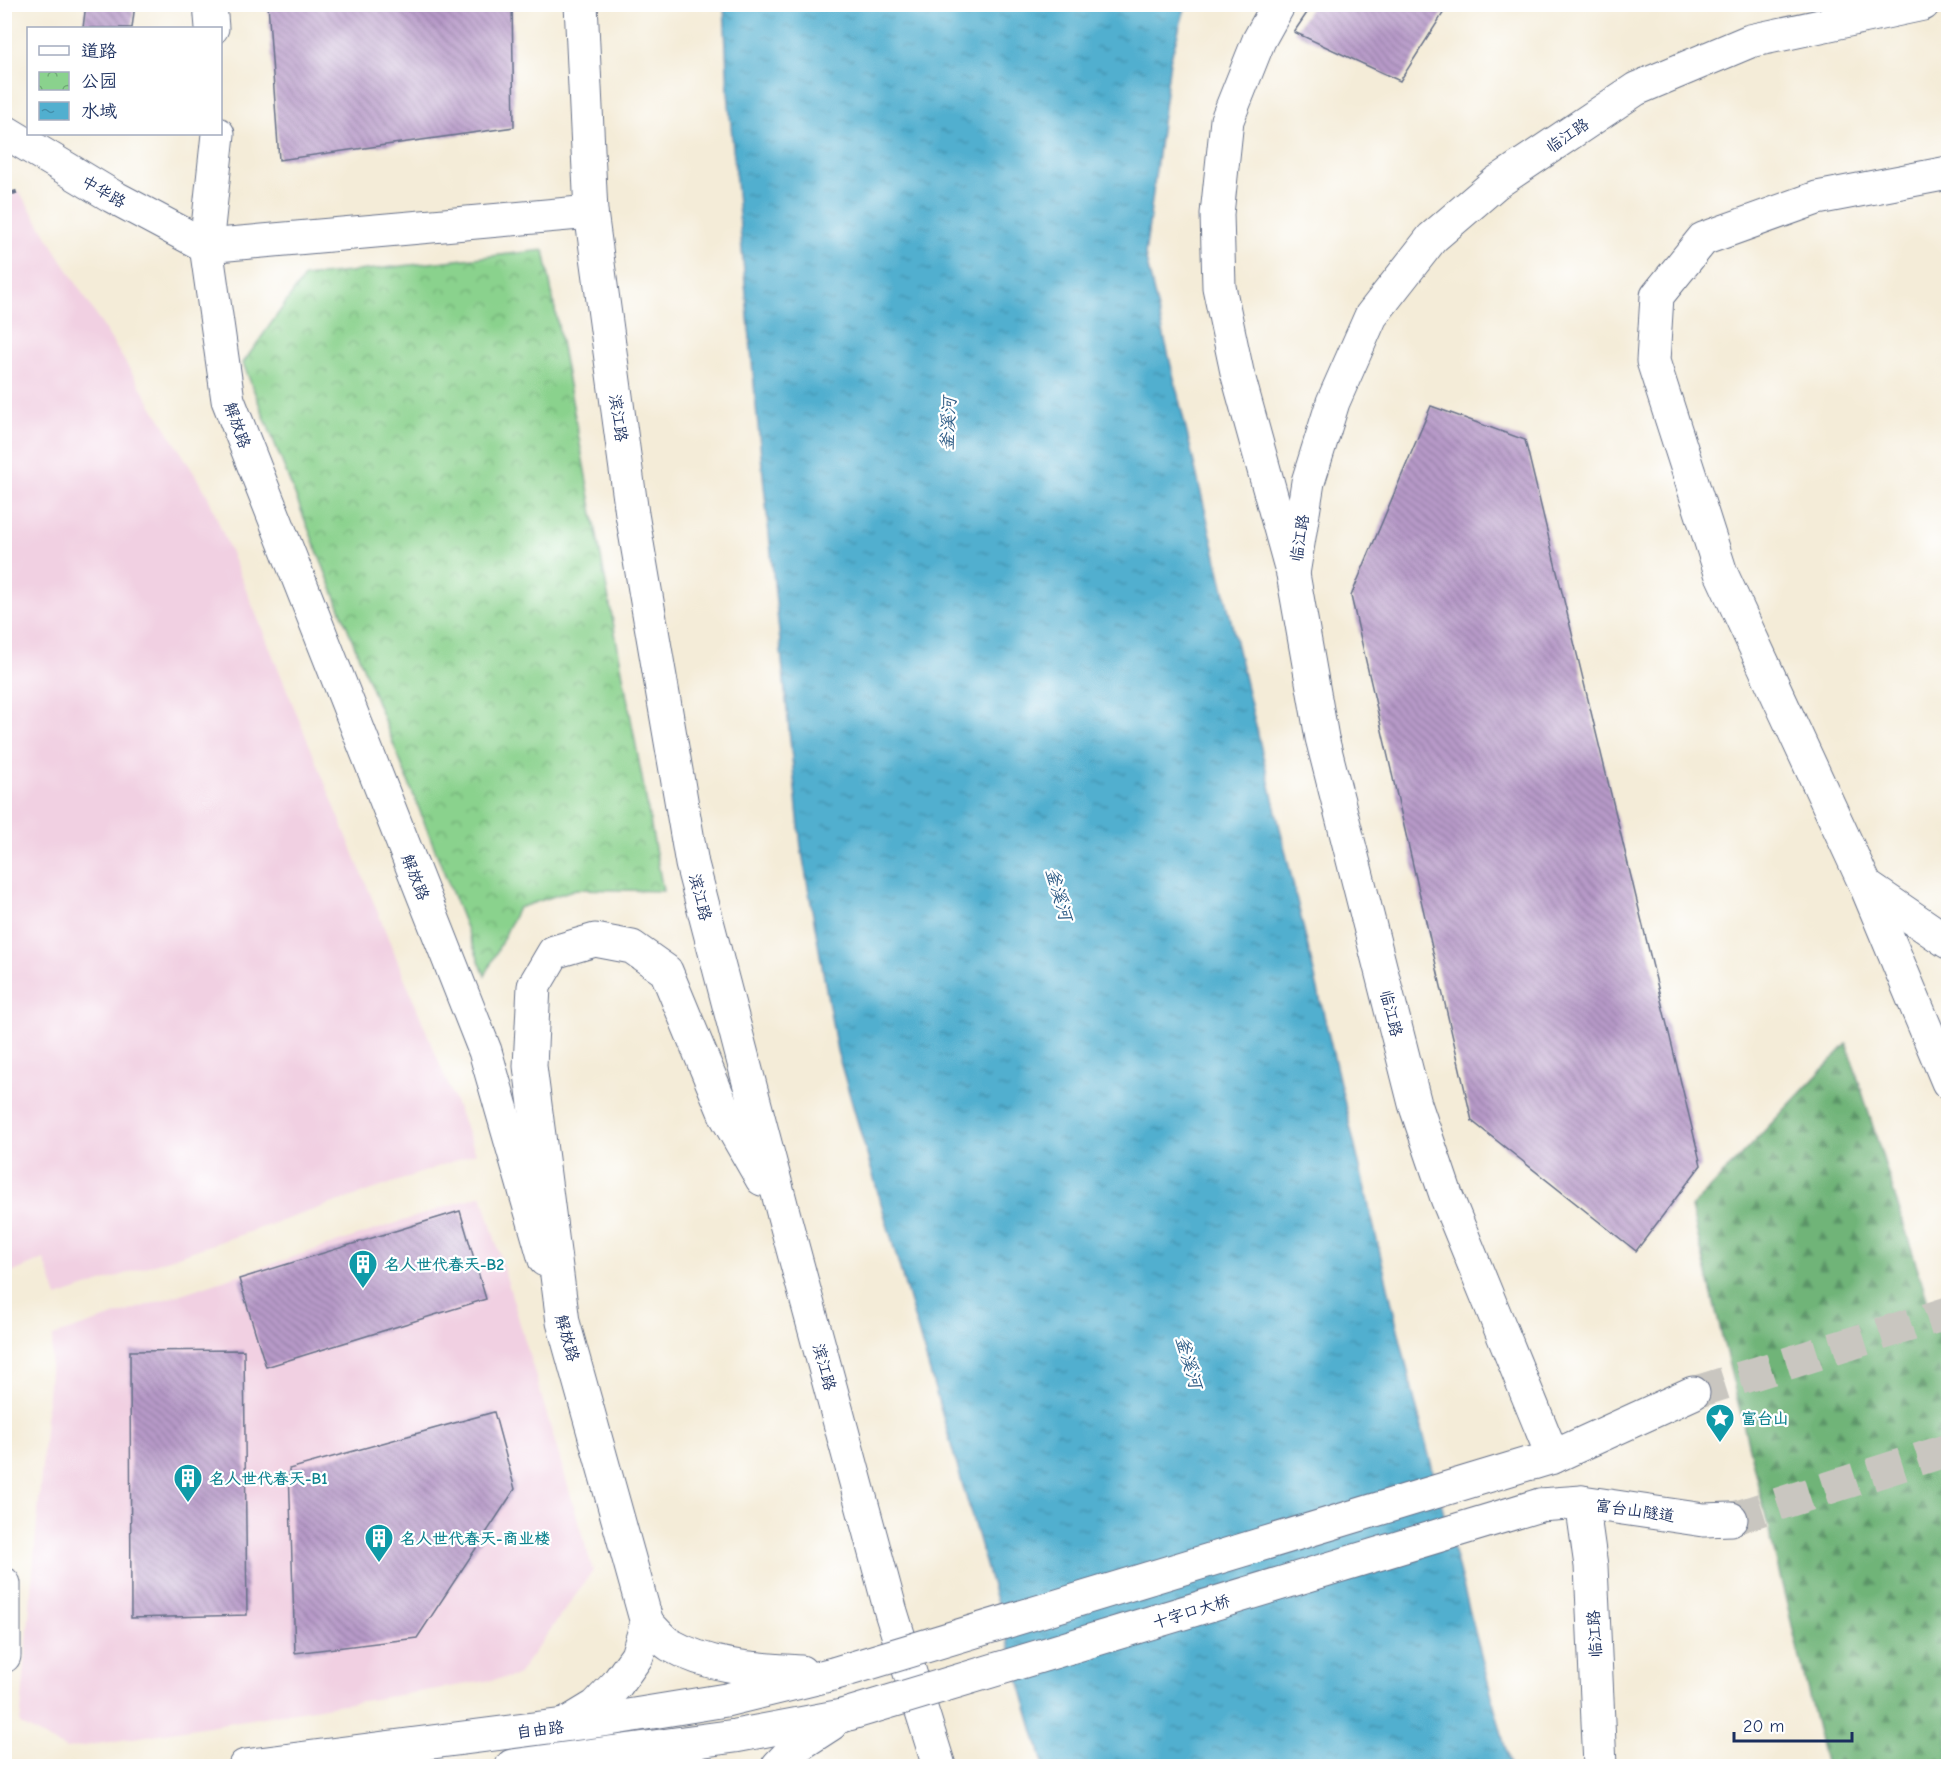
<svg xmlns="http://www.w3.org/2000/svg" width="1953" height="1771" viewBox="0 0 1953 1771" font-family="'Comic Neue','LXGW WenKai TC',sans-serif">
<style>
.built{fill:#f1d0e2}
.forest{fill:url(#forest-firs);stroke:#45726b;stroke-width:1.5}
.park{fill:url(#park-crowns);stroke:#528076;stroke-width:1.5}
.water{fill:url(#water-ripples);stroke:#366f96;stroke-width:1.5}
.building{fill:url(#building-back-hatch)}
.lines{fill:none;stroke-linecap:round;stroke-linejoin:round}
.secondary-tunnel{stroke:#c9c6c0;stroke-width:33;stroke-dasharray:33 16;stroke-linecap:butt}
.street-casing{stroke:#677189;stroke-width:35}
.secondary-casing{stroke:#677189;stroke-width:35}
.path{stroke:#677189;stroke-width:4;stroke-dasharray:4.5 4.5;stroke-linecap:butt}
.street{stroke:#fff;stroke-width:33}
.secondary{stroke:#fff;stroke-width:33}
.secondary-bridge-casing{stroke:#677189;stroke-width:35;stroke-linecap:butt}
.secondary-bridge{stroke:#fff;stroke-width:33}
.labels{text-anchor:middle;stroke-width:4.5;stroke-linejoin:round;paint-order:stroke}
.street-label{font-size:16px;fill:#1b2f5e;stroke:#fff}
.culture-label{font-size:16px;font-weight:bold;fill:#0d838f;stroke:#fff;text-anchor:start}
.water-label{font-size:18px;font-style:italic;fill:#2e5c86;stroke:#fff}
</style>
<defs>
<pattern id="forest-firs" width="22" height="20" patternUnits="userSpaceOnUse" patternTransform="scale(1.5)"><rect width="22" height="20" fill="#6fb478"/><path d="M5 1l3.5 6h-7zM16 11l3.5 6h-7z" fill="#5a9366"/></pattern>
<pattern id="park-crowns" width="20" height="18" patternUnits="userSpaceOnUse" patternTransform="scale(1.5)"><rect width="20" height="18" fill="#8ad28d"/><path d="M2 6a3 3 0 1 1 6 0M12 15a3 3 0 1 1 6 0" fill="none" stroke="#70ab76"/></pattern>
<pattern id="water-ripples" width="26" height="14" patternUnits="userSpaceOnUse" patternTransform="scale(1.5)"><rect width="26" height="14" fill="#51afcf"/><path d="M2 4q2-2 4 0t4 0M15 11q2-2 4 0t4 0" fill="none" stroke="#428fab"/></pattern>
<pattern id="building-back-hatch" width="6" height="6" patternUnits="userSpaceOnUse" patternTransform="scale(1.5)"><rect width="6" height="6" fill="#b79ac8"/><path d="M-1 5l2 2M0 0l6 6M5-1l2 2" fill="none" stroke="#947ea6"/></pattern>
</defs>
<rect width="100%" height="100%" fill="#fff"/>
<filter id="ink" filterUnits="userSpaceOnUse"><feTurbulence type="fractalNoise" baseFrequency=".0167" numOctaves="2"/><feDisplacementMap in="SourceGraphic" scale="12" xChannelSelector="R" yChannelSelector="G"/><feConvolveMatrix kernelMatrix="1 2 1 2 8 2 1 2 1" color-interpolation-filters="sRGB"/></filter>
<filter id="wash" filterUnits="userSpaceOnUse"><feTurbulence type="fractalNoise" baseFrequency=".008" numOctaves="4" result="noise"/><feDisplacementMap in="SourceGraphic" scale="24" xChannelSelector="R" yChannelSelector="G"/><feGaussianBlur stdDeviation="1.35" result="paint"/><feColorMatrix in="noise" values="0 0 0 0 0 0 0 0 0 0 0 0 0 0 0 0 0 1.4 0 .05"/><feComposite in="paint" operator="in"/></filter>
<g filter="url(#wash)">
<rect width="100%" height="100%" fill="#f4ecd8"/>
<g class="built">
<polygon points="19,191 207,494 476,1153 384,1186 57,1297 44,1259 4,1276 4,196"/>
<polygon points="482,1195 593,1571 517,1676 66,1749 20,1724 53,1336"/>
</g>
<polygon class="forest" points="1847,1044 1948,1365 1948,1766 1826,1766 1691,1208"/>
<polygon class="park" points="544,250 663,891 576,889 518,908 485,976 243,363 304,277"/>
<polygon class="water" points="724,5 1186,5 1170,61 1145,255 1416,1406 1510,1766 1044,1766 837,1051 801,847 756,406 728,92"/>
<g id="blocks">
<g class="building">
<polygon points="86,4 135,4 132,28 83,28"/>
<polygon points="268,4 512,4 514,127 279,160"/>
<polygon points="1313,4 1449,4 1400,81 1294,32"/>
<polygon points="1431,406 1525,440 1701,1165 1636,1251 1472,1121 1351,596"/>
<polygon points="460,1211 486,1299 266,1367 239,1279"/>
<polygon points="244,1350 247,1615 131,1618 130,1351"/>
<polygon points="494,1412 515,1489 417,1638 295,1653 289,1469"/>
</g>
</g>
</g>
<g filter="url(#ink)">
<use href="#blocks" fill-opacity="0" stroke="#677189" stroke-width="1.5"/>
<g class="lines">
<g class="secondary-tunnel">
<polyline points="1693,1393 1948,1313"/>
<polyline points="1731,1519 1948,1450"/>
</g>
<g class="street-casing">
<g id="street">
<polyline points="210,4 212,28"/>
<polyline points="1279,4 1259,40 1227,120 1217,214 1219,287 1237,372 1290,564"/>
<polyline points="4,131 112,196 206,246 591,212"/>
<polyline points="218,134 206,246 228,400 485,1051 545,1260"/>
<polyline points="1948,173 1817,198 1703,239 1657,296 1653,361 1721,573 1866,886 1948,1082"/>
<polyline points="1293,574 1308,482 1333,402 1371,316 1432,238 1496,183 1636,89 1750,41 1923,4"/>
<polyline points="1866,886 1948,942"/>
<polyline points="4,1584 4,1656"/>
</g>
</g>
<g class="secondary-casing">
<g id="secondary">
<polyline points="581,4 591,212 632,514 692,864 784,1216 891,1612 939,1766"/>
<polyline points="1293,574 1322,738 1415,1104 1447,1198 1553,1457"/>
<polyline points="1533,1463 1553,1457 1693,1393"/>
<polyline points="1582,1502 1591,1566 1600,1766"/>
<polyline points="1540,1505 1582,1502 1704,1520 1731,1519"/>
<polyline points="647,1623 563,1322 530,1066 534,986 554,952 595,940 632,947 666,971 726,1116 762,1179"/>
<path d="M568,1723l28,-17 21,-22 20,-28 10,-33c7,7 15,17 23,22 41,23 86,24 131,27"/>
<polyline points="245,1766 603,1720 726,1700 833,1674"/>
<polyline points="512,1766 735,1736 842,1716"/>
<polyline points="778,1766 797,1746 831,1724"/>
</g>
</g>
<polyline class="path" points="4,196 19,191"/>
<use href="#street" class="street"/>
<use href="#secondary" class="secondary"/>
<g class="secondary-bridge-casing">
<g id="secondary-bridge">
<polyline points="833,1674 1527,1464"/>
<polyline points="842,1716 1540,1505"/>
</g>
</g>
<use href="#secondary-bridge" class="secondary-bridge"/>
</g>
</g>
<defs>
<g id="building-pin" transform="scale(1.5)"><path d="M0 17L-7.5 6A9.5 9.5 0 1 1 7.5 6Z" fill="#0f9aa8" stroke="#fff"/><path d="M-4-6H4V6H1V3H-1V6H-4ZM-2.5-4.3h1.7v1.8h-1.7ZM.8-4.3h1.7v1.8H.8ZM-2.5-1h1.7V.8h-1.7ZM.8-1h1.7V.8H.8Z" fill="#fff"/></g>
<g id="sight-pin" transform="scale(1.5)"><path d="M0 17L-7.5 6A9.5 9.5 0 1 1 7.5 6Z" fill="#0f9aa8" stroke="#fff"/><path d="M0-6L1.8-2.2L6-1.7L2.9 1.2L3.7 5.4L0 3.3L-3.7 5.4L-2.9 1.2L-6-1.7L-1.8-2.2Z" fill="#fff"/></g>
</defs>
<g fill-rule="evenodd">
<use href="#building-pin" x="363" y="1264"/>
<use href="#sight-pin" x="1720" y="1418"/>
<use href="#building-pin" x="188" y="1478"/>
<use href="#building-pin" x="379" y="1538"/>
</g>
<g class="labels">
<g class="street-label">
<text transform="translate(1567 135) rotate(-34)" y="6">临江路</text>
<text transform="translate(104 191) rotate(30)" y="6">中华路</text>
<text transform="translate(619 418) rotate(82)" y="6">滨江路</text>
<text transform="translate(238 425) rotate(70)" y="6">解放路</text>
<text transform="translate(1299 538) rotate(-81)" y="6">临江路</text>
<text transform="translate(416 877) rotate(68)" y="6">解放路</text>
<text transform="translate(701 897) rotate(76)" y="6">滨江路</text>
<text transform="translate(1392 1013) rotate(76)" y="6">临江路</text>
<text transform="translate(568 1338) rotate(74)" y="6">解放路</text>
<text transform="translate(825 1367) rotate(75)" y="6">滨江路</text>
<text transform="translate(1635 1510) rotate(8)" y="6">富台山隧道</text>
<text transform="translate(1191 1611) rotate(-17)" y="6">十字口大桥</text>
<text transform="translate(1594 1634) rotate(-93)" y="6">临江路</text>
<text transform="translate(540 1729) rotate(-7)" y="6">自由路</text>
</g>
<g class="culture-label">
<text x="384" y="1270">名人世代春天-B2</text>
<text x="1741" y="1424">富台山</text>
<text x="209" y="1484">名人世代春天-B1</text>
<text x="400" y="1544">名人世代春天-商业楼</text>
</g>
<g class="water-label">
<text transform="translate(948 424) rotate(-87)" y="6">釜溪河</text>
<text transform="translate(1059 894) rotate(74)" y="6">釜溪河</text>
<text transform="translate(1189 1362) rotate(74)" y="6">釜溪河</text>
</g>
</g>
<rect width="1953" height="1771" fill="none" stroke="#fff" stroke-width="24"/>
<rect x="27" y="27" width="195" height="108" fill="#ffffff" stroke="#a4acbf" stroke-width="1.5"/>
<rect x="39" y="46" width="30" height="9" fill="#ffffff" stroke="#a4acbf" stroke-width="1.5"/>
<text x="81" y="57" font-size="18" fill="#1b2f5e">道路</text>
<rect x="39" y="72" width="30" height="18" fill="url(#park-crowns)" stroke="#a4acbf" stroke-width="1.5"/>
<text x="81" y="87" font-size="18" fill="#1b2f5e">公园</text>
<rect x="39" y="102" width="30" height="18" fill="url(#water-ripples)" stroke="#a4acbf" stroke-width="1.5"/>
<text x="81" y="117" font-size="18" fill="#1b2f5e">水域</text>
<path d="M1734 1732v9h118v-9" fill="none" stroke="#1b2f5e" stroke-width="3"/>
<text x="1743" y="1732" font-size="18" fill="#1b2f5e" stroke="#ffffff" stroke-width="4.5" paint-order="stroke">20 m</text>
</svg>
